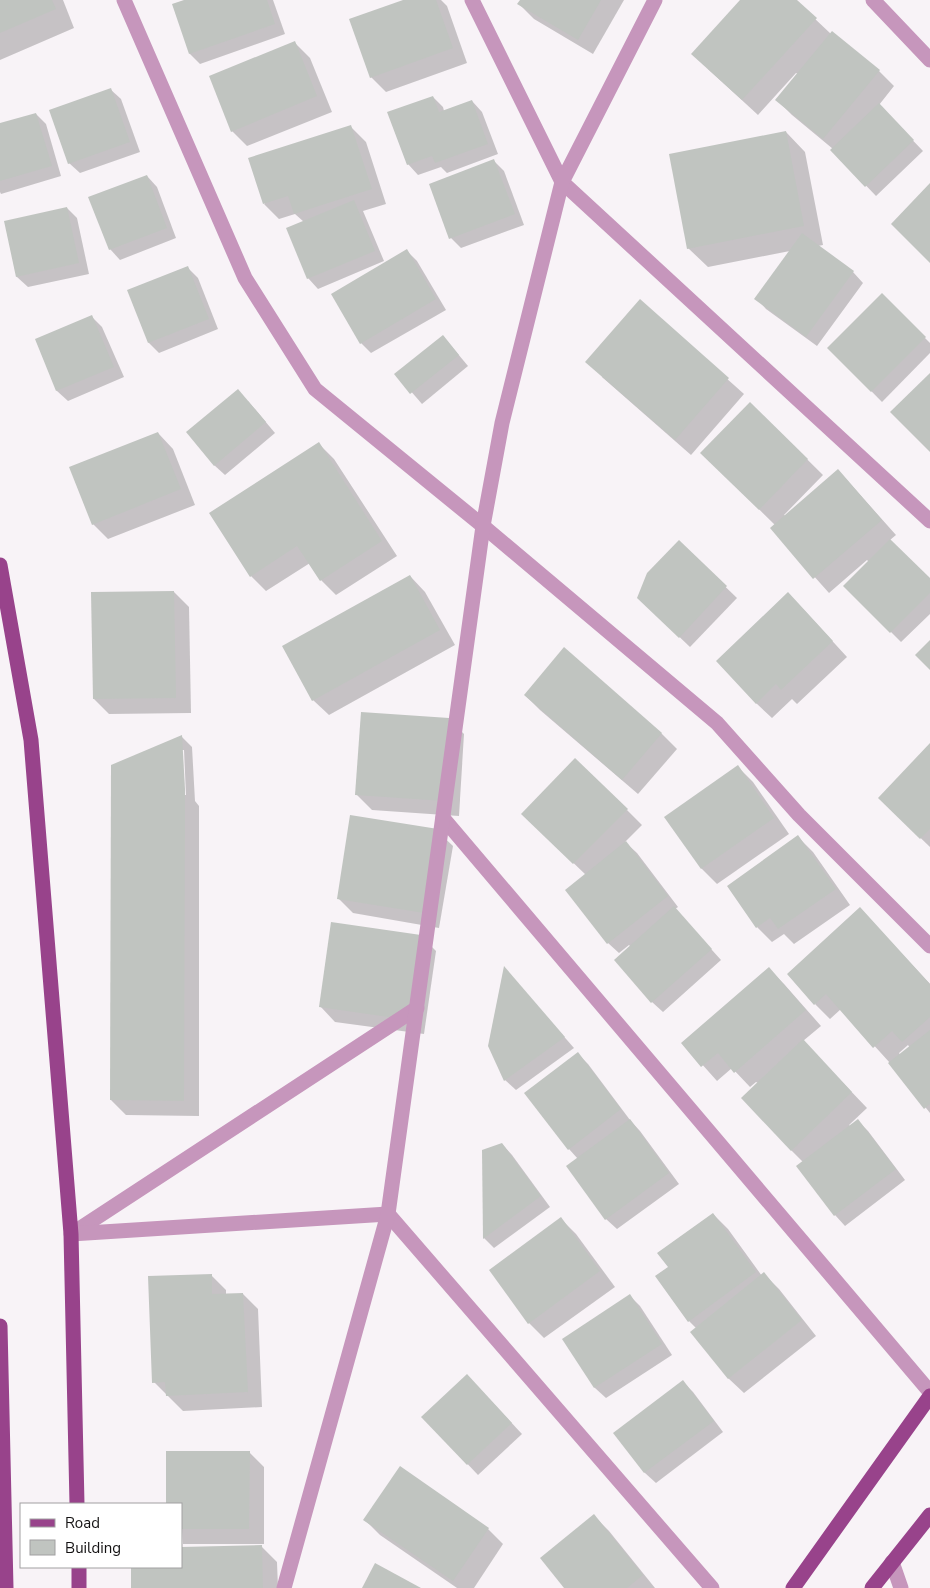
<svg xmlns="http://www.w3.org/2000/svg" width="930" height="1588" viewBox="0 0 930 1588" font-family="'Nunito Sans',sans-serif">
<style>
.shadow{fill:#0003;fill-rule:evenodd}
.building{fill:#c0c4c0}
.lines{fill:none;stroke-linecap:round;stroke-linejoin:round}
.minor{stroke:#c696bc;stroke-width:15}
.major{stroke:#98438b;stroke-width:15}
</style>
<rect width="100%" height="100%" fill="#f8f3f7"/>
<g class="shadow">
<polygon points="0,0 63,0 74,28 0,60"/>
<polygon points="188,0 273,0 285,34 200,64 190,54 173,5"/>
<polygon points="407,0 441,0 447,6 467,63 386,92 371,77"/>
<polygon points="521,0 624,0 593,54 534,19 519,4"/>
<polygon points="741,0 795,0 831,34 832,32 879,71 894,86 879,105 923,151 876,196 832,150 833,149 792,115 777,100 798,74 796,73 758,115 708,69"/>
<polygon points="295,43 310,58 332,112 247,146 232,131"/>
<polygon points="110,89 121,99 140,152 80,173 69,163"/>
<polygon points="433,97 443,107 444,111 472,101 482,112 498,154 447,173 441,167 418,175 408,164"/>
<polygon points="36,114 46,124 61,176 1,194 0,192 0,124"/>
<polygon points="351,127 366,142 386,204 363,211 384,261 318,289 308,278 304,222 295,214 279,219 264,204"/>
<polygon points="786,132 805,152 823,245 818,246 853,272 863,283 817,346 766,309 756,298 790,251 708,267 688,248"/>
<polygon points="494,161 504,171 524,225 461,248 451,238"/>
<polygon points="147,176 157,187 176,238 120,260 110,249"/>
<polygon points="67,208 77,218 89,274 28,287 17,277 5,222"/>
<polygon points="407,251 417,261 446,310 371,353 361,343"/>
<polygon points="187,267 198,278 218,329 159,353 149,343 129,291"/>
<polygon points="882,295 930,343 930,353 882,402 829,348"/>
<polygon points="640,301 744,394 691,455 602,377"/>
<polygon points="92,317 102,327 124,377 68,401 57,391 36,340"/>
<polygon points="443,336 468,366 422,404 396,374"/>
<polygon points="248,401 275,433 225,475 214,465"/>
<polygon points="750,403 823,475 784,515 786,516 838,470 896,535 890,540 930,580 930,614 901,642 845,586 869,562 867,560 829,593 771,528 775,525 702,453"/>
<polygon points="158,433 173,449 195,505 108,539 93,524"/>
<polygon points="319,444 334,459 397,556 336,595 321,580 310,563 266,591 251,576"/>
<polygon points="679,542 737,598 690,647 649,608"/>
<polygon points="410,576 425,592 455,645 329,715 313,700"/>
<polygon points="174,592 189,607 191,713 109,714 94,699"/>
<polygon points="803,609 847,657 797,704 792,699 772,718 756,703"/>
<polygon points="564,649 662,734 677,749 638,794 540,710 525,695"/>
<polygon points="449,719 464,734 459,816 372,810 357,795"/>
<path d="M182,737l10,10 3,54 4,5v310l-73,-1 -15,-15zM182,750h2l2,45h-2z"/>
<polygon points="930,745 930,847 879,798"/>
<polygon points="738,767 753,782 789,834 717,884 702,869 666,817"/>
<polygon points="627,810 642,825 625,842 637,853 678,907 675,909 721,960 663,1012 652,1002 631,947 629,945 619,953 608,943 586,875 538,829"/>
<polygon points="437,831 453,846 439,928 353,913 338,898"/>
<polygon points="798,837 813,852 850,905 794,944 784,934 772,942 757,927"/>
<path d="M860,909l70,75v129l-40,-50 -49,-54 -11,10 -15,-15zM908,1045l2,3 -10,7 -1,-2z"/>
<polygon points="421,936 436,951 424,1034 335,1022 320,1006"/>
<polygon points="505,969 574,1048 516,1090 505,1080"/>
<polygon points="769,969 784,984 821,1026 803,1041 867,1108 849,1125 850,1126 858,1121 868,1131 905,1180 845,1226 835,1215 798,1166 803,1162 791,1150 758,1083 756,1082 750,1087 732,1068 717,1081 683,1043"/>
<polygon points="578,1054 588,1064 630,1120 640,1131 679,1184 617,1229 606,1219 578,1159 569,1149 526,1093"/>
<polygon points="502,1144 512,1155 550,1207 494,1248 484,1238"/>
<polygon points="713,1214 728,1229 762,1276 764,1274 779,1289 816,1336 744,1393 728,1378 696,1328 689,1321 656,1276 669,1267"/>
<polygon points="561,1219 576,1234 615,1287 544,1338 529,1323 491,1270"/>
<polygon points="211,1275 226,1290 226,1295 243,1294 258,1309 262,1407 183,1411 154,1382"/>
<polygon points="630,1296 640,1306 672,1355 606,1398 595,1388 564,1339"/>
<polygon points="683,1382 693,1392 723,1432 656,1483 645,1473 615,1433"/>
<polygon points="477,1386 522,1434 478,1475 423,1417"/>
<polygon points="249,1452 264,1467 264,1544 183,1544 181,1504 167,1504 167,1453"/>
<polygon points="594,1516 609,1531 655,1588 566,1588"/>
<polygon points="365,1520 488,1529 503,1544 474,1588 457,1588 380,1535"/>
<polygon points="262,1547 277,1562 278,1588 133,1588 132,1567 181,1567"/>
</g>
<g class="building">
<polygon points="0,0 52,0 56,9 0,33"/>
<polygon points="184,0 267,0 275,24 189,54 172,4"/>
<polygon points="403,0 436,0 453,48 370,78 349,19"/>
<polygon points="520,0 601,0 578,40 517,4"/>
<polygon points="740,0 797,0 817,18 742,100 691,54"/>
<polygon points="832,31 880,70 823,139 775,100"/>
<polygon points="295,41 317,96 231,132 209,76"/>
<polygon points="111,88 130,142 68,164 49,110"/>
<polygon points="433,96 439,112 472,100 488,144 435,163 432,156 407,165 387,112"/>
<polygon points="879,103 914,140 865,187 830,150"/>
<polygon points="36,113 52,166 0,181 0,123"/>
<polygon points="351,125 372,189 294,214 288,196 263,204 248,158"/>
<polygon points="786,131 804,226 687,249 669,154"/>
<polygon points="494,159 515,214 449,239 429,184"/>
<polygon points="147,175 167,228 109,250 88,197"/>
<polygon points="930,183 930,263 891,224"/>
<polygon points="354,200 375,251 307,279 286,228"/>
<polygon points="67,207 79,263 16,277 4,221"/>
<polygon points="802,233 854,271 806,337 754,299"/>
<polygon points="407,249 436,299 360,344 331,294"/>
<polygon points="188,266 209,319 148,343 127,290"/>
<polygon points="882,293 926,337 871,392 827,348"/>
<polygon points="640,299 729,378 675,440 585,362"/>
<polygon points="92,315 114,367 56,391 35,339"/>
<polygon points="443,335 459,355 410,394 394,374"/>
<polygon points="930,373 930,452 890,412"/>
<polygon points="238,389 266,422 214,466 186,432"/>
<polygon points="750,402 808,459 759,510 700,453"/>
<polygon points="158,432 181,489 92,525 69,467"/>
<polygon points="319,442 382,541 320,581 297,546 250,577 209,513"/>
<polygon points="838,469 882,520 813,579 770,528"/>
<polygon points="890,539 930,578 930,593 890,633 843,586"/>
<polygon points="679,540 727,586 679,638 637,598 647,573"/>
<polygon points="410,575 440,630 312,701 282,646"/>
<polygon points="174,591 176,698 93,699 91,592"/>
<polygon points="788,592 833,641 781,690 776,684 756,704 716,661"/>
<polygon points="930,640 930,670 915,655"/>
<polygon points="564,647 662,733 622,780 524,695"/>
<polygon points="361,712 449,718 444,801 355,795"/>
<polygon points="182,735 185,789 184,1101 110,1100 111,765"/>
<polygon points="930,743 930,829 920,839 878,798"/>
<polygon points="575,758 628,809 573,864 521,814"/>
<polygon points="738,765 774,818 701,869 664,817"/>
<polygon points="350,815 438,829 424,913 337,899"/>
<polygon points="798,835 836,889 778,929 770,918 756,928 727,886"/>
<polygon points="626,841 668,896 607,944 565,890"/>
<polygon points="674,906 712,949 651,1003 614,960"/>
<polygon points="860,907 930,984 930,1017 902,1042 892,1031 873,1048 826,994 814,1005 787,974"/>
<polygon points="331,922 421,935 409,1020 319,1007"/>
<polygon points="504,966 565,1037 504,1081 488,1046"/>
<polygon points="769,967 806,1010 734,1073 718,1053 701,1067 681,1043"/>
<polygon points="930,1030 930,1104 924,1109 888,1063"/>
<polygon points="803,1039 852,1092 791,1151 741,1098"/>
<polygon points="578,1052 621,1109 568,1150 524,1093"/>
<polygon points="630,1119 669,1173 605,1220 566,1166"/>
<polygon points="858,1119 896,1169 834,1216 796,1166"/>
<polygon points="502,1143 541,1196 483,1239 482,1150"/>
<polygon points="713,1213 756,1272 688,1322 655,1276 668,1267 657,1253"/>
<polygon points="561,1217 600,1271 528,1324 489,1270"/>
<polygon points="764,1272 802,1320 728,1379 690,1332"/>
<polygon points="212,1274 212,1294 243,1293 248,1392 166,1396 165,1382 152,1383 148,1276"/>
<polygon points="630,1294 662,1344 594,1388 562,1339"/>
<polygon points="467,1374 512,1423 467,1465 421,1417"/>
<polygon points="683,1380 714,1421 644,1473 613,1433"/>
<polygon points="166,1451 250,1451 249,1529 181,1529 181,1504 166,1504"/>
<polygon points="400,1466 489,1528 453,1581 363,1520"/>
<polygon points="594,1514 643,1575 627,1588 564,1588 540,1558"/>
<polygon points="262,1545 263,1588 131,1588 131,1567 181,1567 181,1547"/>
<polygon points="375,1563 421,1588 362,1588"/>
</g>
<g class="lines">
<g class="minor">
<polyline points="124,0 245,278 315,389 483,526 717,723 799,815 930,946"/>
<polyline points="472,0 562,182 930,521"/>
<polyline points="873,0 930,60"/>
<polyline points="443,818 930,1392"/>
<polyline points="73,1233 417,1008"/>
<polyline points="71,1234 388,1214 712,1588"/>
<polyline points="892,1562 901,1588"/>
<polyline points="284,1588 388,1214 483,526 502,423 562,182 655,0"/>
</g>
<g class="major">
<polyline points="0,565 31,740 71,1234 77,1504"/>
<polyline points="0,1326 6,1588"/>
<polyline points="79,1567 79,1588"/>
<polyline points="793,1588 930,1396"/>
<polyline points="872,1588 930,1515"/>
</g>
</g>
<rect x="20" y="1503" width="162" height="65" fill="#ffffff" stroke="#a1a0a1"/>
<rect x="30" y="1519" width="25" height="8" fill="#98438b" stroke="#a1a0a1"/>
<text x="65" y="1528" font-size="15" fill="#141213">Road</text>
<rect x="30" y="1540" width="25" height="15" fill="#c0c4c0" stroke="#a1a0a1"/>
<text x="65" y="1553" font-size="15" fill="#141213">Building</text>
</svg>
